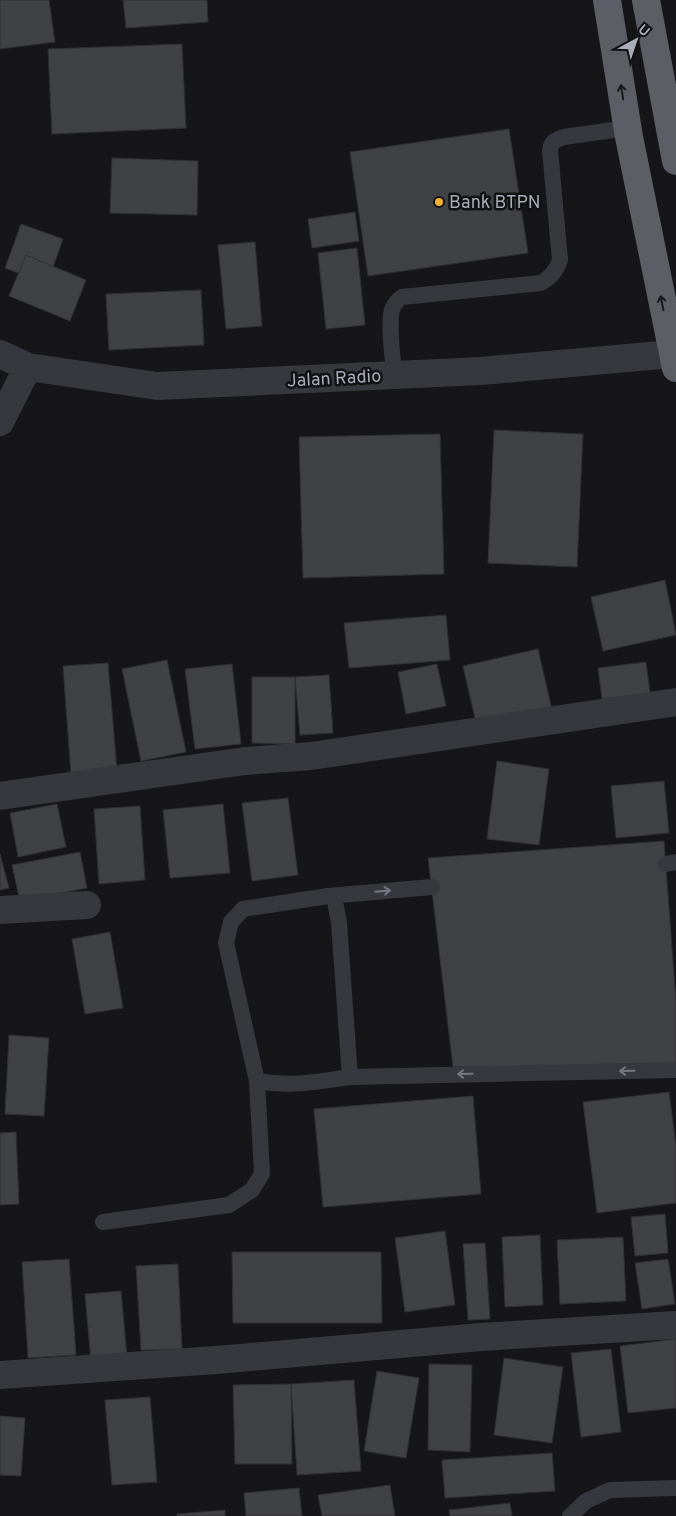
<svg xmlns="http://www.w3.org/2000/svg" width="676" height="1516" viewBox="0 0 676 1516" font-family="Overpass,sans-serif">
<style>
.building{fill:#404145;stroke:#303034}
.lines{fill:none;stroke-linecap:round;stroke-linejoin:round}
.service{stroke:#37383d;stroke-width:16}
.minor{stroke:#37383d;stroke-width:28}
.trunk{stroke:#5b5e65;stroke-width:28}
.oneway{stroke:#18191b}
.oneway2{stroke:#757881}
.poi-dot{fill:#f2b134;stroke:#111113;stroke-width:2}
.labels{text-anchor:middle;stroke-width:5;stroke-linejoin:round;paint-order:stroke}
.poi-label{font-size:18px;fill:#a8adb8;stroke:#111113;text-anchor:start}
.street-label{font-size:18px;fill:#a8adb8;stroke:#111113}
</style>
<rect width="100%" height="100%" fill="#161618"/>
<g class="building">
<polygon points="0,0 49,0 55,42 0,49"/>
<polygon points="123,0 207,0 208,22 126,28"/>
<polygon points="182,44 186,128 52,134 48,49"/>
<polygon points="509,129 528,253 368,276 350,152"/>
<polygon points="112,158 198,161 197,215 110,213"/>
<polygon points="355,212 359,241 312,248 308,219"/>
<polygon points="21,224 63,239 47,284 5,268"/>
<polygon points="255,242 262,326 226,329 218,245"/>
<polygon points="357,248 365,325 326,329 318,253"/>
<polygon points="26,255 86,280 70,321 9,296"/>
<polygon points="201,290 204,345 109,350 106,294"/>
<polygon points="494,430 583,434 577,567 488,563"/>
<polygon points="440,434 444,574 303,578 299,437"/>
<polygon points="665,580 676,635 603,651 591,597"/>
<polygon points="446,615 450,660 349,668 344,623"/>
<polygon points="538,649 552,710 477,727 463,666"/>
<polygon points="167,660 186,752 141,761 122,669"/>
<polygon points="646,662 650,693 602,699 598,668"/>
<polygon points="108,663 117,771 71,775 63,666"/>
<polygon points="232,664 241,744 195,749 185,669"/>
<polygon points="437,664 446,706 406,714 398,672"/>
<polygon points="329,675 333,733 300,735 295,677"/>
<polygon points="252,677 295,677 295,744 252,743"/>
<polygon points="497,761 549,769 539,845 487,839"/>
<polygon points="664,781 669,833 616,838 611,786"/>
<polygon points="288,798 298,875 252,881 242,803"/>
<polygon points="57,804 66,847 18,857 10,813"/>
<polygon points="223,804 230,873 170,878 163,810"/>
<polygon points="140,806 145,880 99,884 94,809"/>
<polygon points="664,841 676,1002 676,1066 453,1067 428,858"/>
<polygon points="80,852 87,888 20,901 12,865"/>
<polygon points="0,854 9,888 0,890"/>
<polygon points="110,932 123,1008 85,1014 72,939"/>
<polygon points="9,1035 49,1038 44,1116 5,1114"/>
<polygon points="669,1092 676,1146 676,1203 597,1213 583,1102"/>
<polygon points="473,1096 481,1194 323,1207 314,1109"/>
<polygon points="16,1132 19,1204 0,1205 0,1133"/>
<polygon points="665,1214 668,1253 635,1256 631,1217"/>
<polygon points="445,1231 455,1305 405,1312 395,1238"/>
<polygon points="540,1235 543,1305 505,1307 502,1237"/>
<polygon points="623,1237 626,1301 560,1304 557,1240"/>
<polygon points="485,1243 490,1319 468,1320 463,1244"/>
<polygon points="232,1252 381,1252 382,1323 233,1323"/>
<polygon points="69,1259 76,1355 28,1358 22,1262"/>
<polygon points="668,1259 675,1304 642,1309 635,1263"/>
<polygon points="178,1264 182,1349 141,1350 136,1266"/>
<polygon points="121,1291 127,1357 91,1361 85,1294"/>
<polygon points="676,1339 676,1408 628,1413 620,1346"/>
<polygon points="611,1349 621,1432 581,1437 571,1353"/>
<polygon points="504,1358 563,1367 552,1443 494,1435"/>
<polygon points="429,1364 472,1365 470,1452 428,1450"/>
<polygon points="377,1371 419,1378 406,1458 364,1451"/>
<polygon points="354,1380 361,1471 297,1475 291,1384"/>
<polygon points="291,1384 292,1464 235,1464 233,1385"/>
<polygon points="150,1397 157,1482 112,1485 105,1400"/>
<polygon points="0,1416 25,1418 21,1476 0,1475"/>
<polygon points="552,1453 555,1491 445,1498 442,1460"/>
<polygon points="390,1485 395,1516 322,1516 318,1495"/>
<polygon points="299,1488 302,1516 246,1516 244,1493"/>
<polygon points="510,1503 512,1516 450,1516 449,1510"/>
<polygon points="225,1510 225,1516 177,1516 177,1514"/>
</g>
<g class="lines">
<g class="service">
<path d="M394,375c-1,-17 -6,-50 -2,-65 2,-6 5,-10 10,-13l139,-14c10,-6 15,-12 19,-23l-10,-110c1,-9 6,-10 14,-13l63,-9"/>
<polyline points="666,864 676,862"/>
<path d="M432,887l-104,9 -85,13 -12,13 -5,21 31,138c34,6 60,1 93,-4l326,-7"/>
<polyline points="334,896 339,923 350,1077"/>
<polyline points="103,1222 229,1205 252,1190 262,1174 257,1081"/>
<polyline points="570,1516 586,1501 610,1490 676,1488"/>
</g>
<g class="minor">
<polyline points="0,354 28,367 157,386 481,371 672,354"/>
<polyline points="0,422 28,367"/>
<polyline points="0,796 245,761 311,756 676,702"/>
<polyline points="0,910 87,905"/>
<polyline points="0,1375 216,1360 481,1337 676,1325"/>
</g>
<g class="trunk">
<polyline points="607,0 629,137 676,368"/>
<polyline points="646,0 676,161"/>
</g>
</g>
<defs><path id="oneway-shaft" d="M-6 0H5M1.5-3L5.5 0L1.5 3" fill="none" stroke-width="1.6" stroke-linecap="round" stroke-linejoin="round" transform="scale(1.25)"/></defs>
<g class="oneway">
<use href="#oneway-shaft" transform="translate(622 92) rotate(-99)"/>
<use href="#oneway-shaft" transform="translate(662 303) rotate(-101)"/>
</g>
<g class="oneway2">
<use href="#oneway-shaft" transform="translate(383 891) rotate(-5)"/>
<use href="#oneway-shaft" transform="translate(627 1071) rotate(179)"/>
<use href="#oneway-shaft" transform="translate(465 1074) rotate(179)"/>
</g>
<circle class="poi-dot" cx="439" cy="202" r="5"/>
<g class="labels">
<g class="poi-label">
<text x="449" y="208">Bank BTPN</text>
</g>
<g class="street-label">
<text transform="translate(334 378) rotate(-3)" y="6">Jalan Radio</text>
</g>
</g>
<g transform="translate(636 40) rotate(40)" stroke="#111113" stroke-width="4" paint-order="stroke">
<path d="M0-4L9 19L0 12L-9 19Z" fill="#a8adb8"/>
<text y="-8" font-size="14" font-weight="bold" text-anchor="middle" fill="#a8adb8">U</text>
</g>
</svg>
